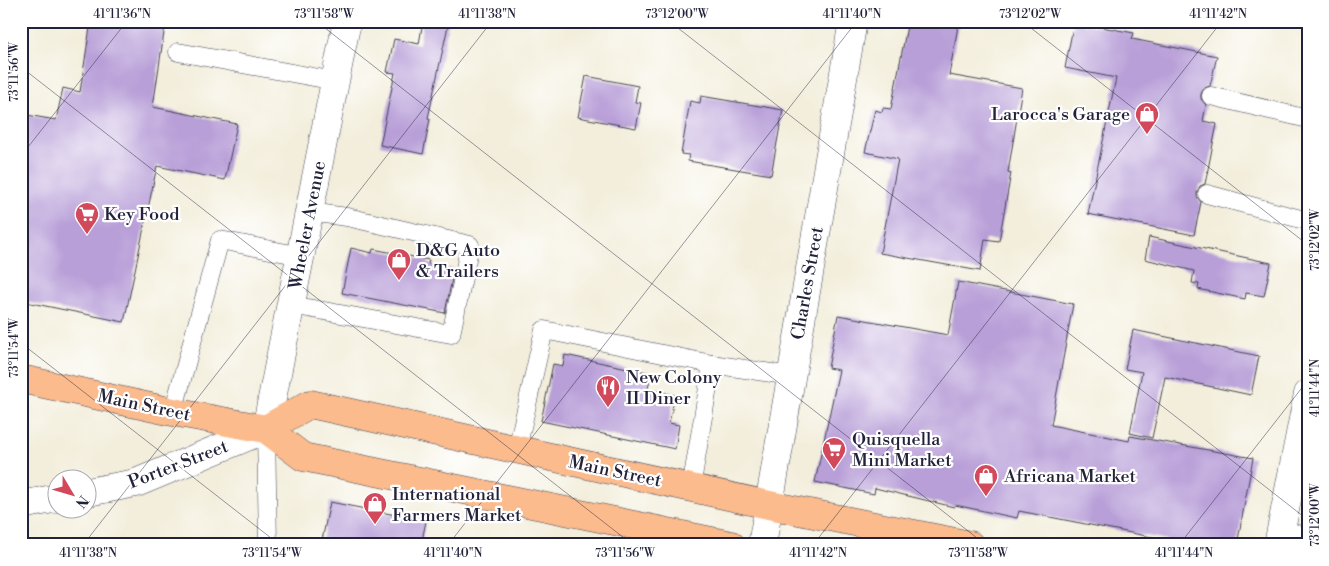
<svg xmlns="http://www.w3.org/2000/svg" width="1329" height="566" viewBox="0 0 1329 566" font-family="'Libre Bodoni',serif">
<style>
.building{fill:#b89fd8}
.lines{fill:none;stroke-linecap:round;stroke-linejoin:round}
.service-casing{stroke:#414153;stroke-width:19}
.minor-casing{stroke:#414153;stroke-width:29}
.tertiary-casing{stroke:#414153;stroke-width:29}
.primary-casing{stroke:#414153;stroke-width:29}
.service{stroke:#fff;stroke-width:18}
.minor{stroke:#fff;stroke-width:28}
.tertiary{stroke:#fff;stroke-width:28}
.primary{stroke:#fbbb8c;stroke-width:28}
.ticks{fill:none;stroke:#22223b;stroke-width:1;stroke-opacity:0.45}
.labels{text-anchor:middle;stroke-width:4.5;stroke-linejoin:round;paint-order:stroke}
.poi-label{font-size:18px;fill:#22223b;stroke:#fff;text-anchor:start}
.street-label{font-size:18px;fill:#22223b;stroke:#fff}
.neatline{fill:none;stroke:#22223b;stroke-width:2}
.ticks-label{font-size:12px;text-anchor:middle;fill:#22223b}
</style>
<rect width="100%" height="100%" fill="#fff"/>
<filter id="ink" filterUnits="userSpaceOnUse"><feTurbulence type="fractalNoise" baseFrequency=".02" numOctaves="2"/><feDisplacementMap in="SourceGraphic" scale="10" xChannelSelector="R" yChannelSelector="G"/><feConvolveMatrix kernelMatrix="1 2 1 2 8 2 1 2 1" color-interpolation-filters="sRGB"/></filter>
<filter id="wash" filterUnits="userSpaceOnUse"><feTurbulence type="fractalNoise" baseFrequency=".0096" numOctaves="4" result="noise"/><feDisplacementMap in="SourceGraphic" scale="20" xChannelSelector="R" yChannelSelector="G"/><feGaussianBlur stdDeviation="1.12" result="paint"/><feColorMatrix in="noise" values="0 0 0 0 0 0 0 0 0 0 0 0 0 0 0 0 0 1.4 0 .05"/><feComposite in="paint" operator="in"/></filter>
<g filter="url(#wash)">
<rect width="100%" height="100%" fill="#f3eedb"/>
<g id="blocks">
<g class="building">
<polygon points="91,21 162,21 162,25 165,26 153,107 237,124 225,180 157,166 124,322 21,301 21,114 56,120 63,88 80,92"/>
<polygon points="423,21 449,21 428,118 430,119 423,154 380,145 395,73 387,72 394,39 419,44"/>
<polygon points="908,21 959,21 949,75 1022,88 1008,172 1011,173 999,241 985,239 980,271 880,253 898,159 865,152 875,110 882,112 883,108 891,109"/>
<polygon points="1074,22 1134,33 1132,39 1217,56 1210,86 1204,88 1201,94 1201,99 1206,105 1203,121 1217,124 1205,184 1200,186 1197,192 1197,197 1201,202 1194,235 1088,214 1116,78 1065,68"/>
<polygon points="586,76 638,86 635,102 641,103 636,128 578,117"/>
<polygon points="701,96 783,110 771,175 688,161 689,155 681,154 690,101 700,103"/>
<polygon points="1149,237 1271,263 1264,296 1246,293 1245,299 1198,289 1199,284 1192,283 1194,271 1145,259"/>
<polygon points="351,248 372,253 373,249 429,260 428,264 454,269 445,313 342,293"/>
<polygon points="958,282 1073,304 1051,425 1129,441 1130,436 1253,458 1237,545 1165,545 1167,540 1019,511 1017,518 955,505 954,507 875,488 874,494 815,482 839,370 828,368 838,315 948,335"/>
<polygon points="1133,330 1259,356 1251,395 1165,377 1152,438 1130,433 1142,372 1125,369"/>
<polygon points="565,355 651,373 648,389 675,395 669,423 679,425 675,449 541,421 553,364 563,366"/>
<polygon points="330,502 426,521 421,545 321,545"/>
</g>
</g>
</g>
<g filter="url(#ink)">
<use href="#blocks" fill-opacity="0" stroke="#414153" stroke-width="1"/>
<g class="lines">
<g class="service-casing">
<g id="service">
<polyline points="178,52 335,81"/>
<polyline points="1211,96 1308,119"/>
<polyline points="1207,194 1308,221"/>
<polyline points="291,305 451,334 470,245 347,217 309,212"/>
<polyline points="173,412 220,240 301,256"/>
<polyline points="266,429 268,545"/>
<polyline points="517,449 544,330 712,364 791,376"/>
<polyline points="691,488 712,364"/>
<polyline points="1280,530 1308,536"/>
</g>
</g>
<g class="minor-casing">
<g id="minor">
<polyline points="88,492 136,483 266,429"/>
<polyline points="21,505 58,498"/>
<polyline points="762,545 853,21"/>
<polyline points="1278,545 1308,394"/>
</g>
</g>
<g class="tertiary-casing">
<polyline id="tertiary" points="266,429 347,21"/>
</g>
<g class="primary-casing">
<g id="primary">
<polyline points="21,379 173,412 266,429 303,457 731,545"/>
<polyline points="266,429 310,404 769,505 970,545"/>
</g>
</g>
<use href="#service" class="service"/>
<use href="#minor" class="minor"/>
<use href="#tertiary" class="tertiary"/>
<use href="#primary" class="primary"/>
</g>
</g>
<path class="ticks" d="M316,21l670,524M669,21l639,499M1022,21l286,224M21,67l612,478M21,156l106,-135M21,343l259,202M83,545l409,-524M448,545l409,-524M813,545l409,-524M1179,545l129,-165"/>
<defs>
<g id="shop-pin" transform="scale(1.25)"><path d="M0 17L-7.5 6A9.5 9.5 0 1 1 7.5 6Z" fill="#d1495b" stroke="#fff"/><path d="M-5-2.5h2.3a2.7 3.5 0 0 1 5.4 0H5L5.5 6h-11ZM-1.5-2.5h3a1.5 2.3 0 0 0-3 0Z" fill="#fff"/></g>
<g id="supermarket-pin" transform="scale(1.25)"><path d="M0 17L-7.5 6A9.5 9.5 0 1 1 7.5 6Z" fill="#d1495b" stroke="#fff"/><path d="M-6-5.5h2.5l.6 2H6L4.5 2H-2.5L-4.4-4H-6ZM-1.5 3.2a1.3 1.3 0 1 0 .1 0ZM3 3.2a1.3 1.3 0 1 0 .1 0Z" fill="#fff"/></g>
<g id="restaurant-pin" transform="scale(1.25)"><path d="M0 17L-7.5 6A9.5 9.5 0 1 1 7.5 6Z" fill="#d1495b" stroke="#fff"/><path d="M-5-6h1v4h1v-4h1v4h1v-4h1v5L-1.5 .5V6h-2V.5L-5-1ZM5-6V6H3V1.5H1.5Q1.5-4 5-6Z" fill="#fff"/></g>
</defs>
<g fill-rule="evenodd">
<use href="#shop-pin" x="1147" y="114"/>
<use href="#supermarket-pin" x="87" y="214"/>
<use href="#shop-pin" x="399" y="260"/>
<use href="#restaurant-pin" x="608" y="387"/>
<use href="#supermarket-pin" x="834" y="449"/>
<use href="#shop-pin" x="986" y="476"/>
<use href="#shop-pin" x="375" y="504"/>
</g>
<g class="labels">
<g class="poi-label">
<text x="1130" y="120" text-anchor="end">Larocca's Garage</text>
<text x="104" y="220">Key Food</text>
<text x="416" y="256">D&amp;G Auto<tspan x="416" dy="21">&amp; Trailers</tspan></text>
<text x="626" y="383">New Colony<tspan x="626" dy="21">II Diner</tspan></text>
<text x="852" y="445">Quisquella<tspan x="852" dy="21">Mini Market</tspan></text>
<text x="1004" y="482">Africana Market</text>
<text x="392" y="500">International<tspan x="392" dy="21">Farmers Market</tspan></text>
</g>
<g class="street-label">
<text transform="translate(307 225) rotate(-79)" y="6">Wheeler Avenue</text>
<text transform="translate(807 283) rotate(-80)" y="6">Charles Street</text>
<text transform="translate(144 405) rotate(12)" y="6">Main Street</text>
<text transform="translate(178 464) rotate(-21)" y="6">Porter Street</text>
<text transform="translate(615 471) rotate(12)" y="6">Main Street</text>
</g>
</g>
<rect width="1329" height="566" fill="none" stroke="#fff" stroke-width="55"/>
<g transform="translate(72 494) rotate(128)"><circle r="24" fill="#ffffff" stroke="#a7a7b1"/>
<path d="M0-4L9 19L0 12L-9 19Z" fill="#d1495b"/>
<text y="-8" font-size="14" font-weight="bold" text-anchor="middle" fill="#22223b">N</text>
</g>
<rect x="28" y="28" width="1274" height="510" class="neatline"/>
<g class="ticks-label">
<text x="122" y="18">41°11'36"N</text>
<text x="324" y="18">73°11'58"W</text>
<text x="487" y="18">41°11'38"N</text>
<text x="677" y="18">73°12'00"W</text>
<text x="852" y="18">41°11'40"N</text>
<text x="1030" y="18">73°12'02"W</text>
<text x="1218" y="18">41°11'42"N</text>
<text transform="translate(14 72) rotate(-90)" y="4">73°11'56"W</text>
<text transform="translate(1315 240) rotate(-90)" y="4">73°12'02"W</text>
<text transform="translate(14 348) rotate(-90)" y="4">73°11'54"W</text>
<text transform="translate(1315 388) rotate(-90)" y="4">41°11'44"N</text>
<text transform="translate(1315 515) rotate(-90)" y="4">73°12'00"W</text>
<text x="88" y="557">41°11'38"N</text>
<text x="272" y="557">73°11'54"W</text>
<text x="453" y="557">41°11'40"N</text>
<text x="625" y="557">73°11'56"W</text>
<text x="818" y="557">41°11'42"N</text>
<text x="978" y="557">73°11'58"W</text>
<text x="1184" y="557">41°11'44"N</text>
</g>
</svg>
